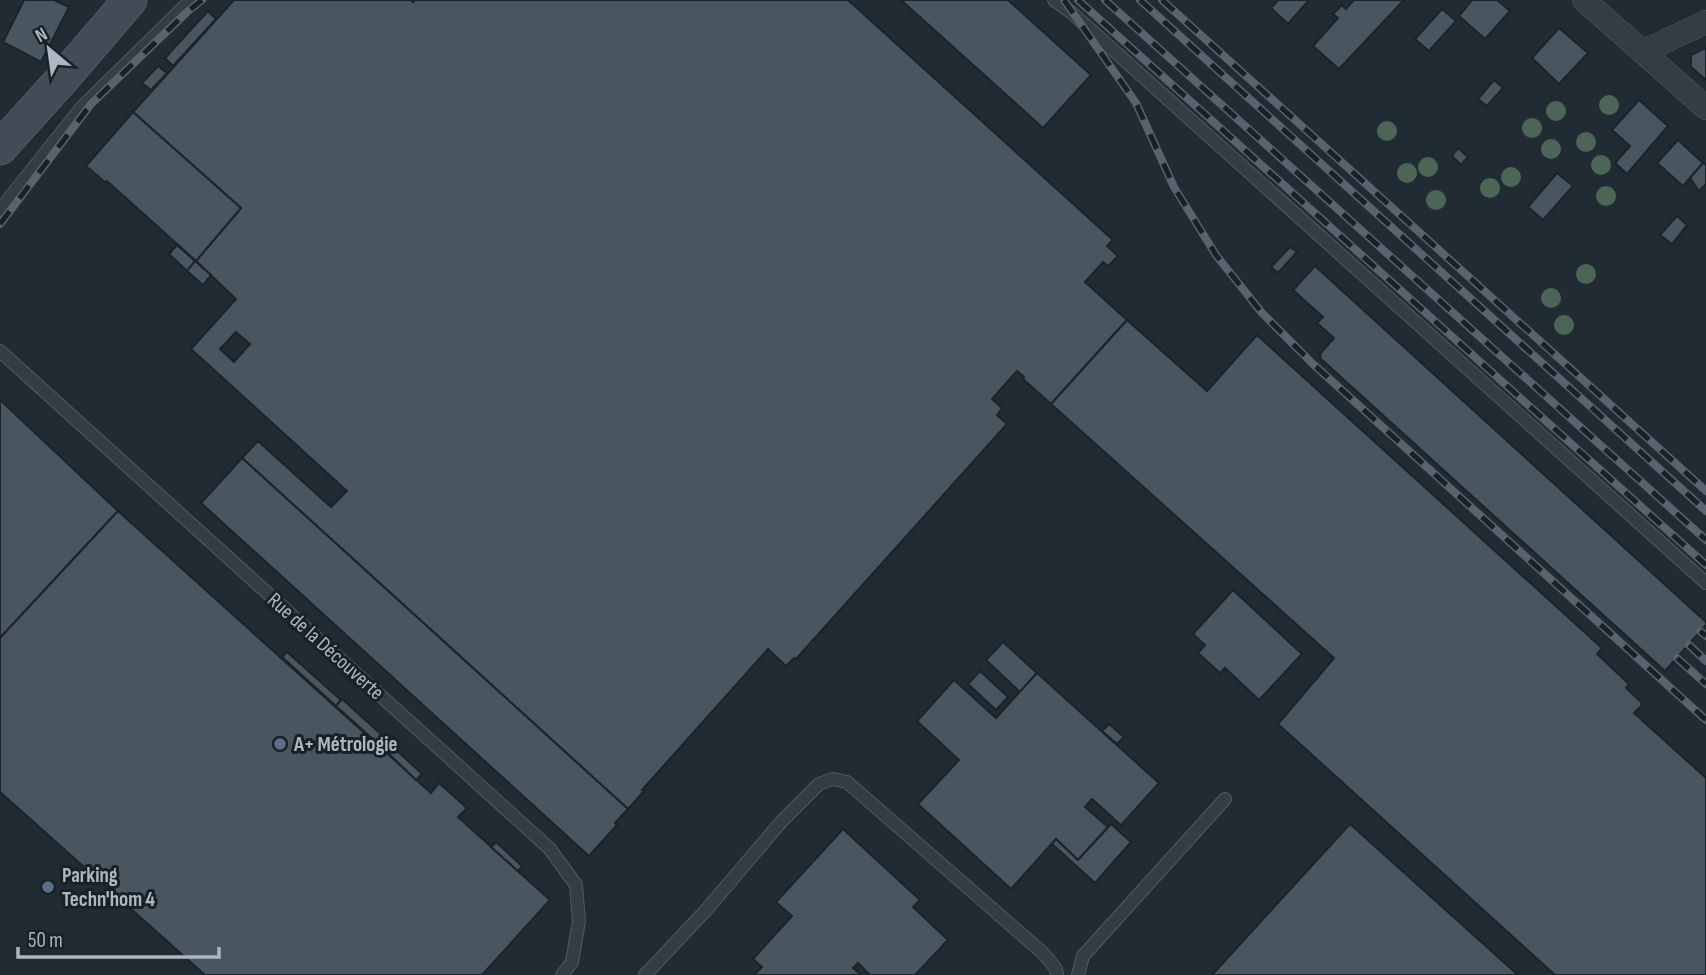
<svg xmlns="http://www.w3.org/2000/svg" width="1706" height="975" viewBox="0 0 1706 975" font-family="'Sofia Sans Condensed',sans-serif">
<style>
.building{fill:#49555f;stroke:#1b232b;stroke-width:2;fill-rule:evenodd}
.lines{fill:none;stroke-linecap:round;stroke-linejoin:round}
.service-casing{stroke:#515a62;stroke-width:14}
.minor-casing{stroke:#515a62;stroke-width:24}
.secondary-casing{stroke:#515a62;stroke-width:35}
.service{stroke:#343c44;stroke-width:12}
.minor{stroke:#343c44;stroke-width:23}
.secondary{stroke:#424c57;stroke-width:33}
.rail-casing{stroke:#58636d;stroke-width:8}
.rail{stroke:#192128;stroke-width:5;stroke-dasharray:16;stroke-linecap:butt}
.tree{fill:#4c6556}
.service-dot{fill:#5c6f8a;stroke:#192128;stroke-width:2.5}
.labels{text-anchor:middle;stroke-width:6;stroke-linejoin:round;paint-order:stroke}
.street-label{font-size:21px;fill:#aeb7c1;stroke:#192128}
.poi-label{font-size:21px;font-weight:bold;fill:#aeb7c1;stroke:#192128;text-anchor:start}
</style>
<rect width="100%" height="100%" fill="#212b33"/>
<g class="building">
<polygon points="24,0 54,0 69,7 41,62 3,42"/>
<path d="M234,0h177l2,2 2,-2h433l265,240 -6,6 11,10 -10,10 -5,-4 -18,20 42,38 -76,84 -28,-25 1,-2 -7,-6 -25,28 10,9 -5,7 10,9 -211,235 -2,-1 -8,8 -18,-17 -126,141 2,1 -16,18 -386,-351 16,-17 73,66 16,-16 -156,-142 45,-50 -40,-38 45,-53 -108,-96zM236,332l14,12 -16,18 -14,-13z"/>
<polygon points="901,0 1008,0 1091,75 1043,128"/>
<polygon points="1278,0 1309,0 1288,24 1271,8"/>
<polygon points="1354,0 1404,0 1339,69 1313,46 1338,18 1333,14 1342,5 1346,9"/>
<polygon points="1472,0 1497,0 1510,11 1485,39 1459,16"/>
<polygon points="1442,9 1456,21 1429,51 1415,39"/>
<polygon points="208,11 216,19 173,66 165,58"/>
<polygon points="1559,28 1588,53 1559,84 1532,58"/>
<polygon points="1706,48 1706,80 1691,67 1691,55"/>
<polygon points="158,66 167,73 151,90 142,83"/>
<polygon points="1494,80 1503,88 1487,106 1478,99"/>
<polygon points="1639,100 1668,126 1627,174 1615,163 1630,146 1612,130"/>
<polygon points="133,112 241,208 196,261 107,181 106,183 86,166"/>
<polygon points="1678,140 1703,163 1683,186 1657,163"/>
<polygon points="1458,148 1468,157 1461,165 1452,156"/>
<polygon points="1703,163 1706,165 1706,184 1699,191 1690,178"/>
<polygon points="1557,173 1573,186 1543,220 1528,207"/>
<polygon points="1677,216 1687,225 1672,244 1660,235"/>
<polygon points="177,245 195,261 187,271 169,254"/>
<polygon points="1290,247 1297,252 1278,273 1271,267"/>
<polygon points="195,261 211,275 203,285 187,271"/>
<polygon points="1315,266 1706,622 1706,625 1665,671 1321,359 1320,354 1334,338 1317,323 1323,317 1293,290"/>
<polygon points="1127,320 1207,391 1257,335 1602,648 1597,654 1629,684 1626,688 1641,702 1642,705 1634,713 1706,778 1706,975 1555,975 1278,724 1334,658 1051,404"/>
<polygon points="0,400 118,511 0,638"/>
<polygon points="242,458 628,809 615,823 617,825 589,856 201,503"/>
<polygon points="118,511 431,793 439,783 467,808 458,817 550,900 482,975 205,975 0,792 0,638"/>
<polygon points="1233,590 1302,654 1259,700 1225,668 1220,673 1198,653 1205,645 1193,634"/>
<polygon points="1003,642 1037,673 1020,692 986,660"/>
<polygon points="287,652 341,700 336,706 282,657"/>
<polygon points="980,671 1008,697 996,710 968,684"/>
<polygon points="1037,673 1159,783 1122,824 1123,827 1092,799 1085,807 1108,827 1078,860 1056,839 1011,889 918,804 959,760 917,721 954,680 996,718"/>
<polygon points="342,699 393,745 386,751 336,706"/>
<polygon points="1109,724 1124,737 1117,744 1102,731"/>
<polygon points="392,746 422,774 416,780 386,751"/>
<polygon points="1111,824 1131,842 1095,883 1052,844 1056,839 1078,860"/>
<polygon points="1350,824 1518,975 1212,975"/>
<polygon points="843,829 920,900 913,907 948,940 915,975 870,975 858,963 853,968 861,975 754,975 762,967 753,959 792,916 776,902"/>
<polygon points="496,842 522,866 518,871 491,847"/>
</g>
<g class="lines">
<g class="service-casing">
<g id="service">
<polyline points="1054,0 1072,13 1706,583"/>
<polyline points="0,210 81,108 191,0"/>
<polyline points="0,351 549,848 576,885 579,921 572,962 562,975"/>
<polyline points="645,975 707,909 781,822 819,784 833,779 847,782 1044,954 1056,969 1057,975"/>
<polyline points="1078,975 1083,956 1225,799"/>
</g>
</g>
<g class="minor-casing">
<g id="minor">
<polyline points="1584,0 1706,108"/>
<polyline points="1642,52 1706,22"/>
</g>
</g>
<g class="secondary-casing">
<polyline id="secondary" points="0,148 64,77 130,0"/>
</g>
<use href="#service" class="service"/>
<use href="#minor" class="minor"/>
<use href="#secondary" class="secondary"/>
<g class="rail-casing">
<g id="rail">
<polyline points="1064,0 1136,103 1174,187 1216,255 1262,313 1313,364 1706,720"/>
<polyline points="1078,0 1706,565"/>
<polyline points="1105,0 1706,540"/>
<polyline points="1140,0 1706,511"/>
<polyline points="1162,0 1706,491"/>
<polyline points="0,224 91,104 187,12 202,0"/>
<polyline points="1700,631 1706,636"/>
<polyline points="1689,645 1706,661"/>
<polyline points="1677,658 1706,684"/>
</g>
</g>
<use href="#rail" class="rail"/>
</g>
<g class="tree">
<circle cx="1609" cy="105" r="10"/>
<circle cx="1556" cy="111" r="10"/>
<circle cx="1532" cy="128" r="10"/>
<circle cx="1387" cy="131" r="10"/>
<circle cx="1586" cy="142" r="10"/>
<circle cx="1551" cy="149" r="10"/>
<circle cx="1601" cy="165" r="10"/>
<circle cx="1428" cy="167" r="10"/>
<circle cx="1407" cy="173" r="10"/>
<circle cx="1511" cy="177" r="10"/>
<circle cx="1490" cy="188" r="10"/>
<circle cx="1606" cy="196" r="10"/>
<circle cx="1436" cy="200" r="10"/>
<circle cx="1586" cy="274" r="10"/>
<circle cx="1551" cy="298" r="10"/>
<circle cx="1564" cy="325" r="10"/>
</g>
<g class="service-dot">
<circle cx="280" cy="744" r="7"/>
<circle cx="48" cy="887" r="7"/>
</g>
<g class="labels">
<g class="street-label">
<text transform="translate(326 646) rotate(42)" y="7">Rue de la Découverte</text>
</g>
<g class="poi-label">
<text x="294" y="751">A+ Métrologie</text>
<text x="62" y="882">Parking<tspan x="62" dy="24">Techn'hom 4</tspan></text>
</g>
</g>
<g transform="translate(49 49) rotate(331)" stroke="#192128" stroke-width="5" paint-order="stroke">
<path d="M0-5L12 26L0 18L-12 26Z" fill="#aeb7c1"/>
<text y="-10" font-size="19" font-weight="bold" text-anchor="middle" fill="#aeb7c1">N</text>
</g>
<path d="M18 947v10h201v-10" fill="none" stroke="#aeb7c1" stroke-width="3.5"/>
<text x="28" y="947" font-size="21" fill="#aeb7c1" stroke="#192128" stroke-width="5" paint-order="stroke">50 m</text>
</svg>
